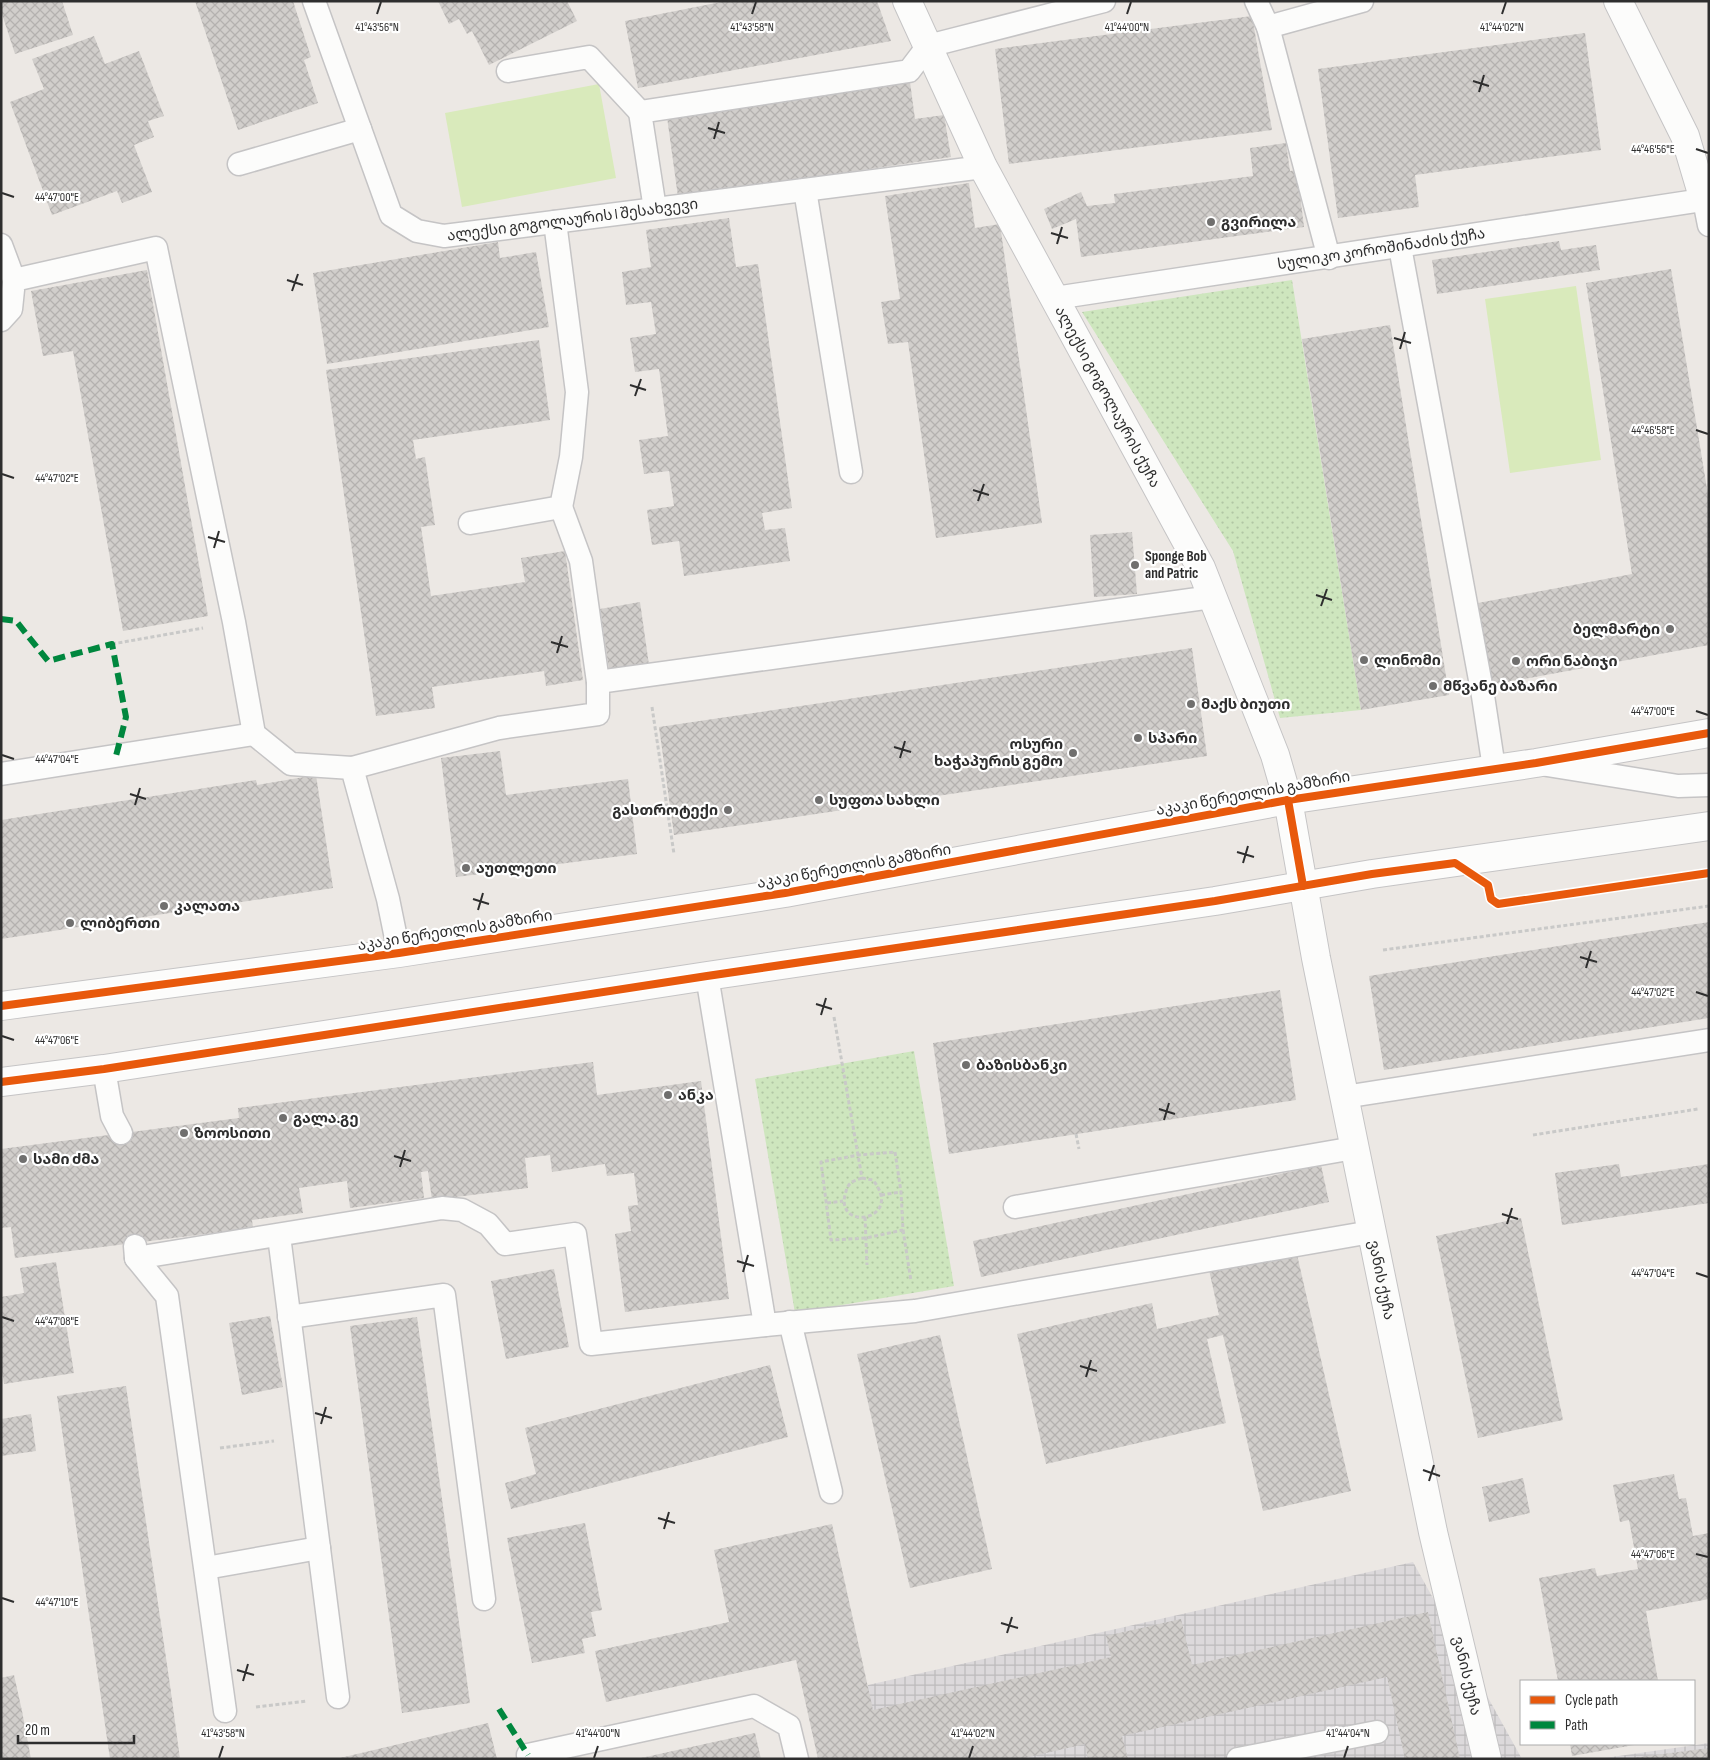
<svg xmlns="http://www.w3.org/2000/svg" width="1710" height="1760" viewBox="0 0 1710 1760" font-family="'Sofia Sans Condensed','Noto Sans Georgian',sans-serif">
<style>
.industrial{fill:url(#industrial-grid)}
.park{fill:url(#park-dots)}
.pitch{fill:#d9eabb}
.building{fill:url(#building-cross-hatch)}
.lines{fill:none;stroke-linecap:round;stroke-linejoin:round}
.lane-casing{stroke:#c5c4c5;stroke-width:25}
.street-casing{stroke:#c5c4c5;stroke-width:30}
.secondary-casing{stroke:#c5c4c5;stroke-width:30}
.path{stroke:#c9c9c8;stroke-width:3;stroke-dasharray:4 2.5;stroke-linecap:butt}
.lane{stroke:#fcfcfb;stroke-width:22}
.street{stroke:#fcfcfb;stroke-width:28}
.secondary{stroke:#fcfcfb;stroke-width:28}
.quiet{stroke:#00873e;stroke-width:6;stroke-dasharray:12 6;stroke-linecap:butt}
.cycleway-casing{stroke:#fff;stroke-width:11}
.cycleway{stroke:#e8590c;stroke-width:8}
.ticks{fill:none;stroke:#2e2e2e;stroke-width:2}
.poi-dot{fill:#706f6e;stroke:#fff;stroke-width:2}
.labels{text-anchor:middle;stroke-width:4.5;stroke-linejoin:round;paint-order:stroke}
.street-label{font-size:15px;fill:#2e2e2e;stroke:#fff}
.poi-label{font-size:15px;font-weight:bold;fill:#2e2e2e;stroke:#fff;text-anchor:start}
.ticks-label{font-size:12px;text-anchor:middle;fill:#2e2e2e;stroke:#fff;stroke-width:4.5;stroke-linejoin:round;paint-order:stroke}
</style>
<defs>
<pattern id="industrial-grid" width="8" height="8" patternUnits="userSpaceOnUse" patternTransform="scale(1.25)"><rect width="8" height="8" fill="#dcd9db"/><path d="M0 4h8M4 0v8" fill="none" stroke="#bdbbbc"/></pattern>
<pattern id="park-dots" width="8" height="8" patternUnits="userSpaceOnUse" patternTransform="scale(1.25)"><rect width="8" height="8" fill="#cee6be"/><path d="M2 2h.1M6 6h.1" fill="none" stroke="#b1c6a4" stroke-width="1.8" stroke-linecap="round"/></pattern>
<pattern id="building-cross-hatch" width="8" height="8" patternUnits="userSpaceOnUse" patternTransform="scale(1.25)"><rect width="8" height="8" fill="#d1cecb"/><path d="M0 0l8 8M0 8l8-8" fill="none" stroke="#b4b1af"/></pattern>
</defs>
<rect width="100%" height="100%" fill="#ece8e4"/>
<g class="industrial">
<polygon points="1413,1562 1522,1759 865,1759 868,1685"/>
<polygon points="1709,1743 1709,1759 1598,1759"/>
</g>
<g class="park">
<polygon points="1292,280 1361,710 1280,718 1233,551 1082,312"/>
<polygon points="914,1051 954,1286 795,1313 755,1079"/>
</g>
<g class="pitch">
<polygon points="599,84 616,178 462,207 445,113"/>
<polygon points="1576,286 1601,460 1510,473 1485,299"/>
</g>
<g class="building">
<polygon points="1,1 62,1 73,35 15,54 1,11"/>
<polygon points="195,1 293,1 311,57 304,60 318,103 238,130"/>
<polygon points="438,1 567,1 577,21 489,65 472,31 467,34 459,19 449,24"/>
<polygon points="726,1 877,1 891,41 638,88 625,21"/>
<polygon points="1252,16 1272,130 1009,164 995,49"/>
<polygon points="1585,33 1601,150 1415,175 1419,207 1338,218 1318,69"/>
<polygon points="94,36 105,64 139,51 164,116 148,121 154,137 134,145 152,192 122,203 117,191 52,215 10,102 44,89 32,59"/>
<polygon points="910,82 915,119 944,115 951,157 678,197 667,117"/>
<polygon points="1286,143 1290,171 1297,170 1304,227 1081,257 1076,219 1052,229 1044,209 1081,192 1087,206 1115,203 1114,194 1253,176 1250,148"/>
<polygon points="969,183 975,228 1000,224 1042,523 936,538 908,342 888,344 881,302 900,299 885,196"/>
<polygon points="729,218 736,267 758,264 792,508 762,513 765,530 785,528 790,561 684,576 679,541 652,545 647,510 674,506 669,471 644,474 639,440 668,436 659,369 635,372 630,338 656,334 651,302 626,305 622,272 651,267 646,230"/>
<polygon points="1559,241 1561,250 1596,245 1600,270 1437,294 1432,260"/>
<polygon points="498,242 500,258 536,252 549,327 327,364 313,273"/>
<polygon points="1671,269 1709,501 1709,645 1491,685 1478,603 1632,574 1586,283"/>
<polygon points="147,270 208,616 123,631 73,351 43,356 31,291"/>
<polygon points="1390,325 1449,695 1361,710 1302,339"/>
<polygon points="539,340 550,420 413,440 416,459 425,457 435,525 421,527 431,596 525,582 521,558 565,551 583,680 546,686 544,671 432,687 435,708 376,716 326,370"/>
<polygon points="1132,532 1137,594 1094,597 1090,535"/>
<polygon points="640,602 649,665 609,670 600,609"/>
<polygon points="1192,648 1207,756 674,835 659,727"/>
<polygon points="500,751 506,795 628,779 637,854 456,877 441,758"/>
<polygon points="316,775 333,888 1,939 1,820 256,780 257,785"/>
<polygon points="1709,922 1709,1018 1384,1070 1369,976"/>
<polygon points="1280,990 1296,1100 949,1154 933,1043"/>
<polygon points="593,1062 597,1095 701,1081 729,1299 625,1312 615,1234 631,1231 628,1206 638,1205 634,1173 607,1176 605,1164 552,1172 550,1155 525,1158 528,1188 432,1200 428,1171 421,1172 424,1198 350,1208 347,1181 299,1188 303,1213 252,1220 253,1228 15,1258 11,1227 1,1228 1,1149 239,1118 238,1108"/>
<polygon points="1619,1164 1621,1177 1709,1164 1709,1203 1562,1225 1555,1173"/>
<polygon points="1321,1165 1329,1202 981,1277 973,1241"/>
<polygon points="1521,1218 1563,1420 1478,1438 1436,1236"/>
<polygon points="1296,1250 1351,1491 1263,1511 1223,1335 1207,1339 1226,1423 1046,1464 1017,1334 1152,1303 1157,1329 1219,1315 1209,1270"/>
<polygon points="56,1262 74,1373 4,1384 1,1365 1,1297 24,1293 20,1268"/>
<polygon points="554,1269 569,1347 506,1359 491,1281"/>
<polygon points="270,1316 283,1387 242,1395 229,1323"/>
<polygon points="417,1317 470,1703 402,1713 350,1326"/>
<polygon points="940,1335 992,1569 910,1588 857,1354"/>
<polygon points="770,1365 788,1437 511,1509 505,1483 536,1474 525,1428"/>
<polygon points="126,1386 170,1685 180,1759 110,1759 57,1396"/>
<polygon points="31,1414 36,1451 1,1456 1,1419"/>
<polygon points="1674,1474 1679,1499 1686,1498 1693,1536 1709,1533 1709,1599 1646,1611 1658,1681 1558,1681 1539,1578 1595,1568 1597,1576 1638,1569 1629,1520 1620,1522 1613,1485"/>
<polygon points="1523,1478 1530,1513 1489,1522 1482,1487"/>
<polygon points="585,1523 602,1610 591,1612 596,1636 582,1639 585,1653 532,1663 507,1538"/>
<polygon points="832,1524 873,1710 1111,1657 1106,1636 1181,1619 1192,1665 1428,1612 1460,1759 1405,1759 1387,1677 1122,1736 1128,1759 1088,1759 1085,1744 1020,1759 818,1759 796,1660 606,1702 595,1651 729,1622 714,1550"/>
<polygon points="14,1675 22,1711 31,1759 1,1759 1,1678"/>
<polygon points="488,1723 497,1759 340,1759 340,1758"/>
<polygon points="755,1733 761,1759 641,1759 641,1758"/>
<polygon points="1570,1744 1634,1744 1634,1745 1572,1756"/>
<polygon points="1709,1748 1709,1759 1633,1759 1633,1758"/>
</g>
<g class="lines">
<g class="lane-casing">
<g id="lane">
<path id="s1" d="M314,1l77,214 26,16 27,5 539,-69"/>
<polyline points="1256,1 1268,27 1329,258"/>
<polyline points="1268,27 1362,1"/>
<polyline points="508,71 589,57 640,112"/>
<polyline points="239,164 360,129"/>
<polyline points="805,190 851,472"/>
<polyline points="1704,200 1709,225"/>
<polyline points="655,209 640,112 909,71 928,46 1104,1"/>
<polyline points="1,245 14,280"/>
<polyline points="1400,247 1483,696 1494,768"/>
<path id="s2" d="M1055,298l654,-99"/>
<polyline points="1,320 11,309 14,280 156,248 234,622 254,734 291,764 352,768 388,899 399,953"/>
<polyline points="561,507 581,561 598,682"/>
<polyline points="470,523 561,507 571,457 577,392 555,222"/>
<polyline points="1547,765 1678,786 1709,785"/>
<polyline points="352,768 499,728 598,714 598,682 1212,597"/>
<polyline points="1,774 254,734"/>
<polyline points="104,1069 112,1116 121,1133"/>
<polyline points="1344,1097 1709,1040"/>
<polyline points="1015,1207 1354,1148"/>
<polyline points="279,1236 338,1697"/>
<polyline points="135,1246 136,1258 167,1296 225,1711"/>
<polyline points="136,1258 442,1208 462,1210 488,1224 505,1244 575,1234 591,1344 765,1325 707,976"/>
<polyline points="289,1317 444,1295 484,1599"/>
<polyline points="790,1322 831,1492"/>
<polyline points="765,1325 915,1311 1371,1232"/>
<polyline points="206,1568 319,1548"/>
<polyline points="529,1759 528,1755 754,1706 789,1726 797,1759"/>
<polyline points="1238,1759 1377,1732"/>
</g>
</g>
<g class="street-casing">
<g id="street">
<path id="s3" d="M907,1l76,166 218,401 74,187 13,45 28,158 117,574 54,227"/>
<polyline points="1618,1 1685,136 1704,200"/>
</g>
</g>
<g class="secondary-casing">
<g id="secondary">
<polyline points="1,1006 399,953 785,893 1288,800 1536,763 1709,733"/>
<polyline points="1,1082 104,1069 707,976 1215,901 1372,874 1709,826"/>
</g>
</g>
<g class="path">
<polyline points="112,644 203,628"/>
<polyline points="652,707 674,854"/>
<polyline points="1383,950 1709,906"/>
<polyline points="834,1017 862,1178"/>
<polyline points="1076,1134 1079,1149"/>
<polyline points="1533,1135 1698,1109"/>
<polygon points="895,1152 901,1192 903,1230 866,1238 831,1240 821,1162 859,1155"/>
<path d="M862,1178l11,2c32,40 -37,52 -28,15 3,-12 5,-13 17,-17z"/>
<polyline points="881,1195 901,1192"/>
<polyline points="827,1203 843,1201"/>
<polyline points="865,1217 867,1265"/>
<polyline points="903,1230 911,1281"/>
<polyline points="220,1448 274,1441"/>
<polyline points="256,1707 307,1701"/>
</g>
<use href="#lane" class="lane"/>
<use href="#street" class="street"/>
<use href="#secondary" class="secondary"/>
<g class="quiet">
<polyline points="1,619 16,621 48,661 112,644 126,717 116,756"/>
<polyline points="499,1709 528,1755"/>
</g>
<g class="cycleway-casing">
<g id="cycleway">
<polyline points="1288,800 1303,886"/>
<polyline points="1,1006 399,953 785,893 1288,800 1536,763 1709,733"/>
<polyline points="1,1082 104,1069 707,976 1215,901 1372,874 1455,863 1488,885 1491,899 1498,904 1709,873"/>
</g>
</g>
<use href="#cycleway" class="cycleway"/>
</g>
<path class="ticks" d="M377,14l4,-12M752,14l4,-12M1127,14l4,-12M1502,14l4,-12M1473,81l16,5M1479,92l5,-17M708,128l17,5M714,139l5,-17M1696,149l12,4M2,193l12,4M1051,233l17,5M1057,244l5,-17M287,280l16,5M292,291l6,-17M1394,338l17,5M1400,349l5,-17M630,385l16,5M635,396l6,-17M1696,430l12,4M2,474l12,4M973,490l16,5M978,501l6,-17M208,537l17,5M214,548l5,-17M1316,595l16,5M1321,606l6,-17M551,642l17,5M557,653l5,-17M1696,711l12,4M894,747l17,5M2,755l12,4M900,758l5,-17M130,794l16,5M135,805l5,-17M1237,852l17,5M1243,863l5,-17M473,899l16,5M478,910l5,-17M1580,957l17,5M1586,968l5,-17M1696,992l12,4M816,1004l16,5M821,1015l5,-17M2,1036l12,4M1159,1109l16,5M1164,1120l5,-17M394,1156l17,5M400,1167l5,-17M1502,1214l16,5M1507,1224l5,-16M737,1261l17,5M743,1272l5,-17M1696,1273l12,4M2,1317l12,4M1080,1366l17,5M1086,1377l5,-17M315,1413l17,5M321,1424l5,-17M1423,1470l17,6M1429,1481l5,-16M658,1518l17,5M664,1529l5,-17M1696,1554l12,3M2,1598l12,4M1001,1623l17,5M1007,1633l5,-16M237,1670l17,5M243,1681l5,-17M219,1758l4,-12M594,1758l4,-12M969,1758l4,-12M1344,1758l4,-12"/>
<g class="poi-dot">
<circle cx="1211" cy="222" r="5"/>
<circle cx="1135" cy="565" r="5"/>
<circle cx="1670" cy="629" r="5"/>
<circle cx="1364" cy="660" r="5"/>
<circle cx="1516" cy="661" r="5"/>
<circle cx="1433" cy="686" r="5"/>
<circle cx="1191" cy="704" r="5"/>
<circle cx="1138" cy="738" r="5"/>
<circle cx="1073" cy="753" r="5"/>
<circle cx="819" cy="800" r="5"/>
<circle cx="728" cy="810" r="5"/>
<circle cx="466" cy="868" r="5"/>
<circle cx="164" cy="906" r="5"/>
<circle cx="70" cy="923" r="5"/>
<circle cx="966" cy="1065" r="5"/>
<circle cx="668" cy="1095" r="5"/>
<circle cx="283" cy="1118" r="5"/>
<circle cx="184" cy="1133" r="5"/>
<circle cx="23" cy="1159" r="5"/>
</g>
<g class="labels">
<g class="street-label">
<text dy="5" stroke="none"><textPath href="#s1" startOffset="415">ალექსი გოგოლაურის I შესახვევი</textPath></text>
<text dy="5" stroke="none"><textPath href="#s2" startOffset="330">სულიკო კოროშინაძის ქუჩა</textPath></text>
<text dy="5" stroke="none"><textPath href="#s3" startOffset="444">ალექსი გოგოლაურის ქუჩა</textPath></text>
<text transform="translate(1253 793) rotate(-10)" y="5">აკაკი წერეთლის გამზირი</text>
<text transform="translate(854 866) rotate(-10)" y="5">აკაკი წერეთლის გამზირი</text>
<text transform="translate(455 930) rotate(-9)" y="5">აკაკი წერეთლის გამზირი</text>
<text dy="5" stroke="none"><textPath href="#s3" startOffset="1376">ვანის ქუჩა</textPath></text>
<text dy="5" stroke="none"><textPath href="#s3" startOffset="1781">ვანის ქუჩა</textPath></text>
</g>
<g class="poi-label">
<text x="1221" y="227">გვირილა</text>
<text x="1145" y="561">Sponge Bob<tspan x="1145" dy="17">and Patric</tspan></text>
<text x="1660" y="634" text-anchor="end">ბელმარტი</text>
<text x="1374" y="665">ლინომი</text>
<text x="1526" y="666">ორი ნაბიჯი</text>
<text x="1443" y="691">მწვანე ბაზარი</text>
<text x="1201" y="709">მაქს ბიუთი</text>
<text x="1148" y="743">სპარი</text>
<text x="1063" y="749" text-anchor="end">ოსური<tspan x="1063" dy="17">ხაჭაპურის გემო</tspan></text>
<text x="829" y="805">სუფთა სახლი</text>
<text x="718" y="815" text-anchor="end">გასთროტექი</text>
<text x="476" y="873">აუთლეთი</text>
<text x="174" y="911">კალათა</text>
<text x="80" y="928">ლიბერთი</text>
<text x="976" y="1070">ბაზისბანკი</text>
<text x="678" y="1100">ანკა</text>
<text x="293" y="1123">გალა.გე</text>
<text x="194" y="1138">ზოოსითი</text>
<text x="33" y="1164">სამი ძმა</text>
</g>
</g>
<g class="ticks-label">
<text x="377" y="31">41°43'56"N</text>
<text x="752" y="31">41°43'58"N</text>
<text x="1127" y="31">41°44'00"N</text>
<text x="1502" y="31">41°44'02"N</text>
<text x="1653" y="153">44°46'56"E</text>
<text x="57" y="201">44°47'00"E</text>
<text x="1653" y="434">44°46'58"E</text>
<text x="57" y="482">44°47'02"E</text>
<text x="1653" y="715">44°47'00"E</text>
<text x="57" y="763">44°47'04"E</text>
<text x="1653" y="996">44°47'02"E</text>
<text x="57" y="1044">44°47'06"E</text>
<text x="1653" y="1277">44°47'04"E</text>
<text x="57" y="1325">44°47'08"E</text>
<text x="1653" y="1558">44°47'06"E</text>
<text x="57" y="1606">44°47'10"E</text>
<text x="223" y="1737">41°43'58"N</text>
<text x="598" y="1737">41°44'00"N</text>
<text x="973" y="1737">41°44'02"N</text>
<text x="1348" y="1737">41°44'04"N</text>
</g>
<rect width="1710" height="1760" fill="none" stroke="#2e2e2e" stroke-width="5"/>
<rect x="1520" y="1680" width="175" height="65" fill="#ffffff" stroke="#ababab"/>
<rect x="1530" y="1696" width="25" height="8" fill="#e8590c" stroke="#ababab"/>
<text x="1565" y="1705" font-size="15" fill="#2e2e2e">Cycle path</text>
<rect x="1530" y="1721" width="25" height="8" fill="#00873e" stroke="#ababab"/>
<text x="1565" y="1730" font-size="15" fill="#2e2e2e">Path</text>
<path d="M18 1735v8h116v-8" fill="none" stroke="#2e2e2e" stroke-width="2.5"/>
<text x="25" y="1735" font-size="15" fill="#2e2e2e" stroke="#ffffff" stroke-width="4" paint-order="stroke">20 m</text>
</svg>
